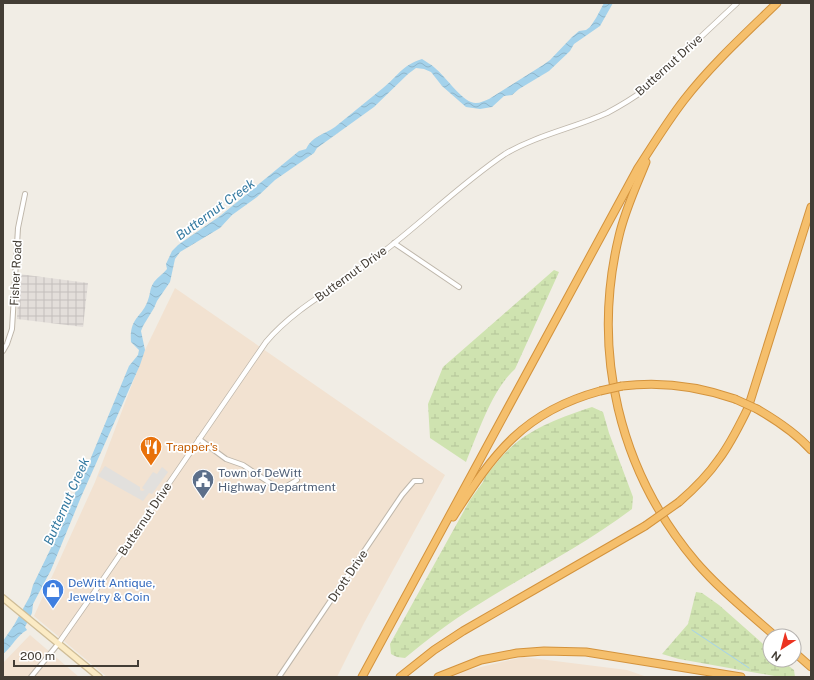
<svg xmlns="http://www.w3.org/2000/svg" width="814" height="680" viewBox="0 0 814 680" font-family="'Public Sans',sans-serif">
<style>
.commercial{fill:#f2e2d1}
.industrial{fill:url(#industrial-grid)}
.wetland{fill:url(#wetland-marsh)}
.parking{fill:#e2e0dd}
.water{fill:url(#water-waves)}
.lines{fill:none;stroke-linecap:round;stroke-linejoin:round}
.stream{stroke:#a4d2eb;stroke-width:1}
.minor-casing{stroke:#bfb7ab;stroke-width:6}
.tertiary-casing{stroke:#bfb7ab;stroke-width:6}
.secondary-casing{stroke:#cfbd97;stroke-width:8}
.motorway-casing{stroke:#d3933d;stroke-width:9}
.minor{stroke:#fff;stroke-width:4}
.tertiary{stroke:#fff;stroke-width:4.5}
.secondary{stroke:#fbebc5;stroke-width:5.5}
.motorway{stroke:#f5bf6c;stroke-width:7}
.motorway-bridge-casing{stroke:#d3933d;stroke-width:9;stroke-linecap:butt}
.motorway-bridge{stroke:#f5bf6c;stroke-width:7}
.labels{text-anchor:middle;stroke-width:3.5;stroke-linejoin:round;paint-order:stroke}
.street-label{font-size:12px;fill:#433d35;stroke:#fff}
.food-label{font-size:12px;fill:#c56008;stroke:#fff;text-anchor:start}
.service-label{font-size:12px;fill:#4e5e75;stroke:#fff;text-anchor:start}
.shop-label{font-size:12px;fill:#366cbe;stroke:#fff;text-anchor:start}
.water-label{font-size:13px;font-style:italic;fill:#3379a0;stroke:#fff}
</style>
<defs>
<pattern id="industrial-grid" width="8" height="8" patternUnits="userSpaceOnUse"><rect width="8" height="8" fill="#e3deda"/><path d="M0 4h8M4 0v8" fill="none" stroke="#c4bfbc"/></pattern>
<pattern id="wetland-marsh" width="20" height="14" patternUnits="userSpaceOnUse"><rect width="20" height="14" fill="#cfe3b0"/><path d="M1 5h8M5 5V1M11 12h8M15 12V8" fill="none" stroke="#b3c498"/></pattern>
<pattern id="water-waves" width="16" height="10" patternUnits="userSpaceOnUse"><rect width="16" height="10" fill="#a4d2eb"/><path d="M0 5q4-4 8 0t8 0" fill="none" stroke="#8eb5ca"/></pattern>
</defs>
<rect width="100%" height="100%" fill="#f1ede5"/>
<g class="commercial">
<polygon points="175,288 445,475 364,623 337,677 107,677 34,616 95,482 145,350"/>
<polygon points="30,635 79,677 3,677 3,663"/>
<polygon points="523,657 627,670 647,677 451,677 456,673"/>
</g>
<polygon class="industrial" points="19,274 88,283 83,327 17,319"/>
<g class="wetland">
<path d="M554,270l5,2 -44,97c-23,21 -37,64 -49,93l-36,-24 -2,-34 15,-37z"/>
<path d="M592,407l11,5 6,21 24,64 -1,12c-49,37 -104,64 -156,97 -25,15 -48,33 -71,52l-8,-1 -6,-3 -1,-10 80,-144 13,-18 2,-5c8,-10 16,-20 24,-28 22,-21 55,-33 83,-42z"/>
<polygon points="696,592 702,593 719,605 770,650 770,660 781,660 794,670 795,677 780,677 679,659 662,654 688,624"/>
</g>
<polygon class="parking" points="105,466 140,487 140,490 142,491 145,490 142,488 153,472 157,474 162,467 168,472 152,494 149,493 143,501 98,476"/>
<path class="water" d="M604,3h9l-13,23 -26,18 -4,7 -21,20 -30,18 -7,6 -8,1 -12,11 -12,2 -14,-2 -24,-21 -11,-14 -7,-3 -8,-1 -8,6 -34,33 -57,41 -3,5 -39,27 -18,17 -25,18 -12,13 -40,24 -5,7 -5,23 -13,19 -3,7 -11,18 -2,5 4,19 -5,15 -59,132 -30,73 -18,34 -1,9 -7,14 2,3c-10,5 -15,17 -24,24v-13l11,-16 16,-29 3,-11 32,-66 9,-23 3,-9 14,-24 -1,-3 39,-94 9,-11 1,-5 -8,-8c-2,-25 11,-24 17,-42 3,-8 1,-10 6,-18 4,-5 9,-8 13,-13l-1,-5 6,-13 6,-6 42,-29 79,-65 7,-2c5,-12 19,-15 29,-22 16,-13 32,-26 48,-39 15,-12 19,-23 39,-29 4,3 9,5 13,9 10,8 24,29 36,34 6,3 13,-1 18,-3l54,-34 7,-5 22,-23 7,-6 7,-1 4,-3 6,-9z"/>
<g class="lines">
<polyline class="stream" points="692,630 749,668"/>
<g class="minor-casing">
<g id="minor">
<polyline points="394,243 459,287"/>
<polyline points="3,351 7,344 12,329 18,228 25,194"/>
<polyline points="199,439 226,459 243,465 279,489 285,487 297,480"/>
<polyline points="31,677 58,644"/>
<polyline points="279,677 402,495 414,481 421,481"/>
</g>
</g>
<g class="tertiary-casing">
<path id="tertiary" d="M58,644l35,-50 173,-252c28,-33 67,-53 101,-78 48,-34 89,-77 138,-110 32,-19 69,-26 102,-41 13,-7 25,-14 37,-23l93,-87"/>
</g>
<g class="secondary-casing">
<polyline id="secondary" points="3,598 99,677"/>
</g>
<g class="motorway-casing">
<g id="motorway">
<path d="M646,162c-10,25 -21,48 -27,74 -28,116 0,235 77,326 23,27 52,50 79,74"/>
<path d="M622,386c39,-5 76,0 113,13"/>
<path d="M757,409c19,11 39,24 54,41"/>
<path d="M679,502c15,-13 29,-27 40,-43 12,-16 20,-33 29,-51l63,-201"/>
<path d="M453,517c41,-64 70,-105 147,-126"/>
<polyline points="794,652 811,667"/>
<path d="M362,677l276,-509c15,-23 29,-46 46,-68 27,-35 61,-66 93,-97"/>
<polyline points="400,677 434,650 463,631 645,526"/>
<polyline points="438,677 481,660 517,653 544,651 586,652 741,677"/>
</g>
</g>
<use href="#minor" class="minor"/>
<use href="#tertiary" class="tertiary"/>
<use href="#secondary" class="secondary"/>
<use href="#motorway" class="motorway"/>
<g class="motorway-bridge-casing">
<g id="motorway-bridge">
<polyline points="600,391 622,386"/>
<polyline points="735,399 757,409"/>
<polyline points="645,526 679,502"/>
</g>
</g>
<use href="#motorway-bridge" class="motorway-bridge"/>
</g>
<defs>
<g id="restaurant-pin" transform="scale(1.15)"><path d="M0 17L-7.5 6A9.5 9.5 0 1 1 7.5 6Z" fill="#e8710a" stroke="#fff"/><path d="M-5-6h1v4h1v-4h1v4h1v-4h1v5L-1.5 .5V6h-2V.5L-5-1ZM5-6V6H3V1.5H1.5Q1.5-4 5-6Z" fill="#fff"/></g>
<g id="civic-pin" transform="scale(1.15)"><path d="M0 17L-7.5 6A9.5 9.5 0 1 1 7.5 6Z" fill="#5c6f8a" stroke="#fff"/><path d="M-.6-6.5H3V-4.5H.6V-3L4-1V1h2V6H-6V1h2V-1L-.6-3ZM-1.2 2.5V6h2.4V2.5Z" fill="#fff"/></g>
<g id="shop-pin" transform="scale(1.15)"><path d="M0 17L-7.5 6A9.5 9.5 0 1 1 7.5 6Z" fill="#3f7fe0" stroke="#fff"/><path d="M-5-2.5h2.3a2.7 3.5 0 0 1 5.4 0H5L5.5 6h-11ZM-1.5-2.5h3a1.5 2.3 0 0 0-3 0Z" fill="#fff"/></g>
</defs>
<g fill-rule="evenodd">
<use href="#restaurant-pin" x="151" y="447"/>
<use href="#civic-pin" x="203" y="480"/>
<use href="#shop-pin" x="53" y="590"/>
</g>
<g class="labels">
<g class="street-label">
<text transform="translate(669 65) rotate(-42)" y="4">Butternut Drive</text>
<text transform="translate(16 273) rotate(-87)" y="4">Fisher Road</text>
<text transform="translate(351 274) rotate(-36)" y="4">Butternut Drive</text>
<text transform="translate(145 519) rotate(-56)" y="4">Butternut Drive</text>
<text transform="translate(348 576) rotate(-56)" y="4">Drott Drive</text>
</g>
<g class="food-label">
<text x="166" y="451">Trapper's</text>
</g>
<g class="service-label">
<text x="218" y="477">Town of DeWitt<tspan x="218" dy="14">Highway Department</tspan></text>
</g>
<g class="shop-label">
<text x="68" y="587">DeWitt Antique,<tspan x="68" dy="14">Jewelry &amp; Coin</tspan></text>
</g>
<g class="water-label">
<text transform="translate(215 209) rotate(-36)" y="5">Butternut Creek</text>
<text transform="translate(66 501) rotate(-66)" y="5">Butternut Creek</text>
</g>
</g>
<rect width="814" height="680" fill="none" stroke="#433d35" stroke-width="8"/>
<g transform="translate(782 648) rotate(216)"><circle r="19" fill="#ffffff" stroke="#b4b1ae"/>
<path d="M0-3L7 15L0 10L-7 15Z" fill="#ec3321"/>
<text y="-6" font-size="11" font-weight="bold" text-anchor="middle" fill="#433d35">N</text>
</g>
<path d="M14 660v6h124v-6" fill="none" stroke="#433d35" stroke-width="2"/>
<text x="20" y="660" font-size="12" fill="#433d35" stroke="#ffffff" stroke-width="3" paint-order="stroke">200 m</text>
</svg>
